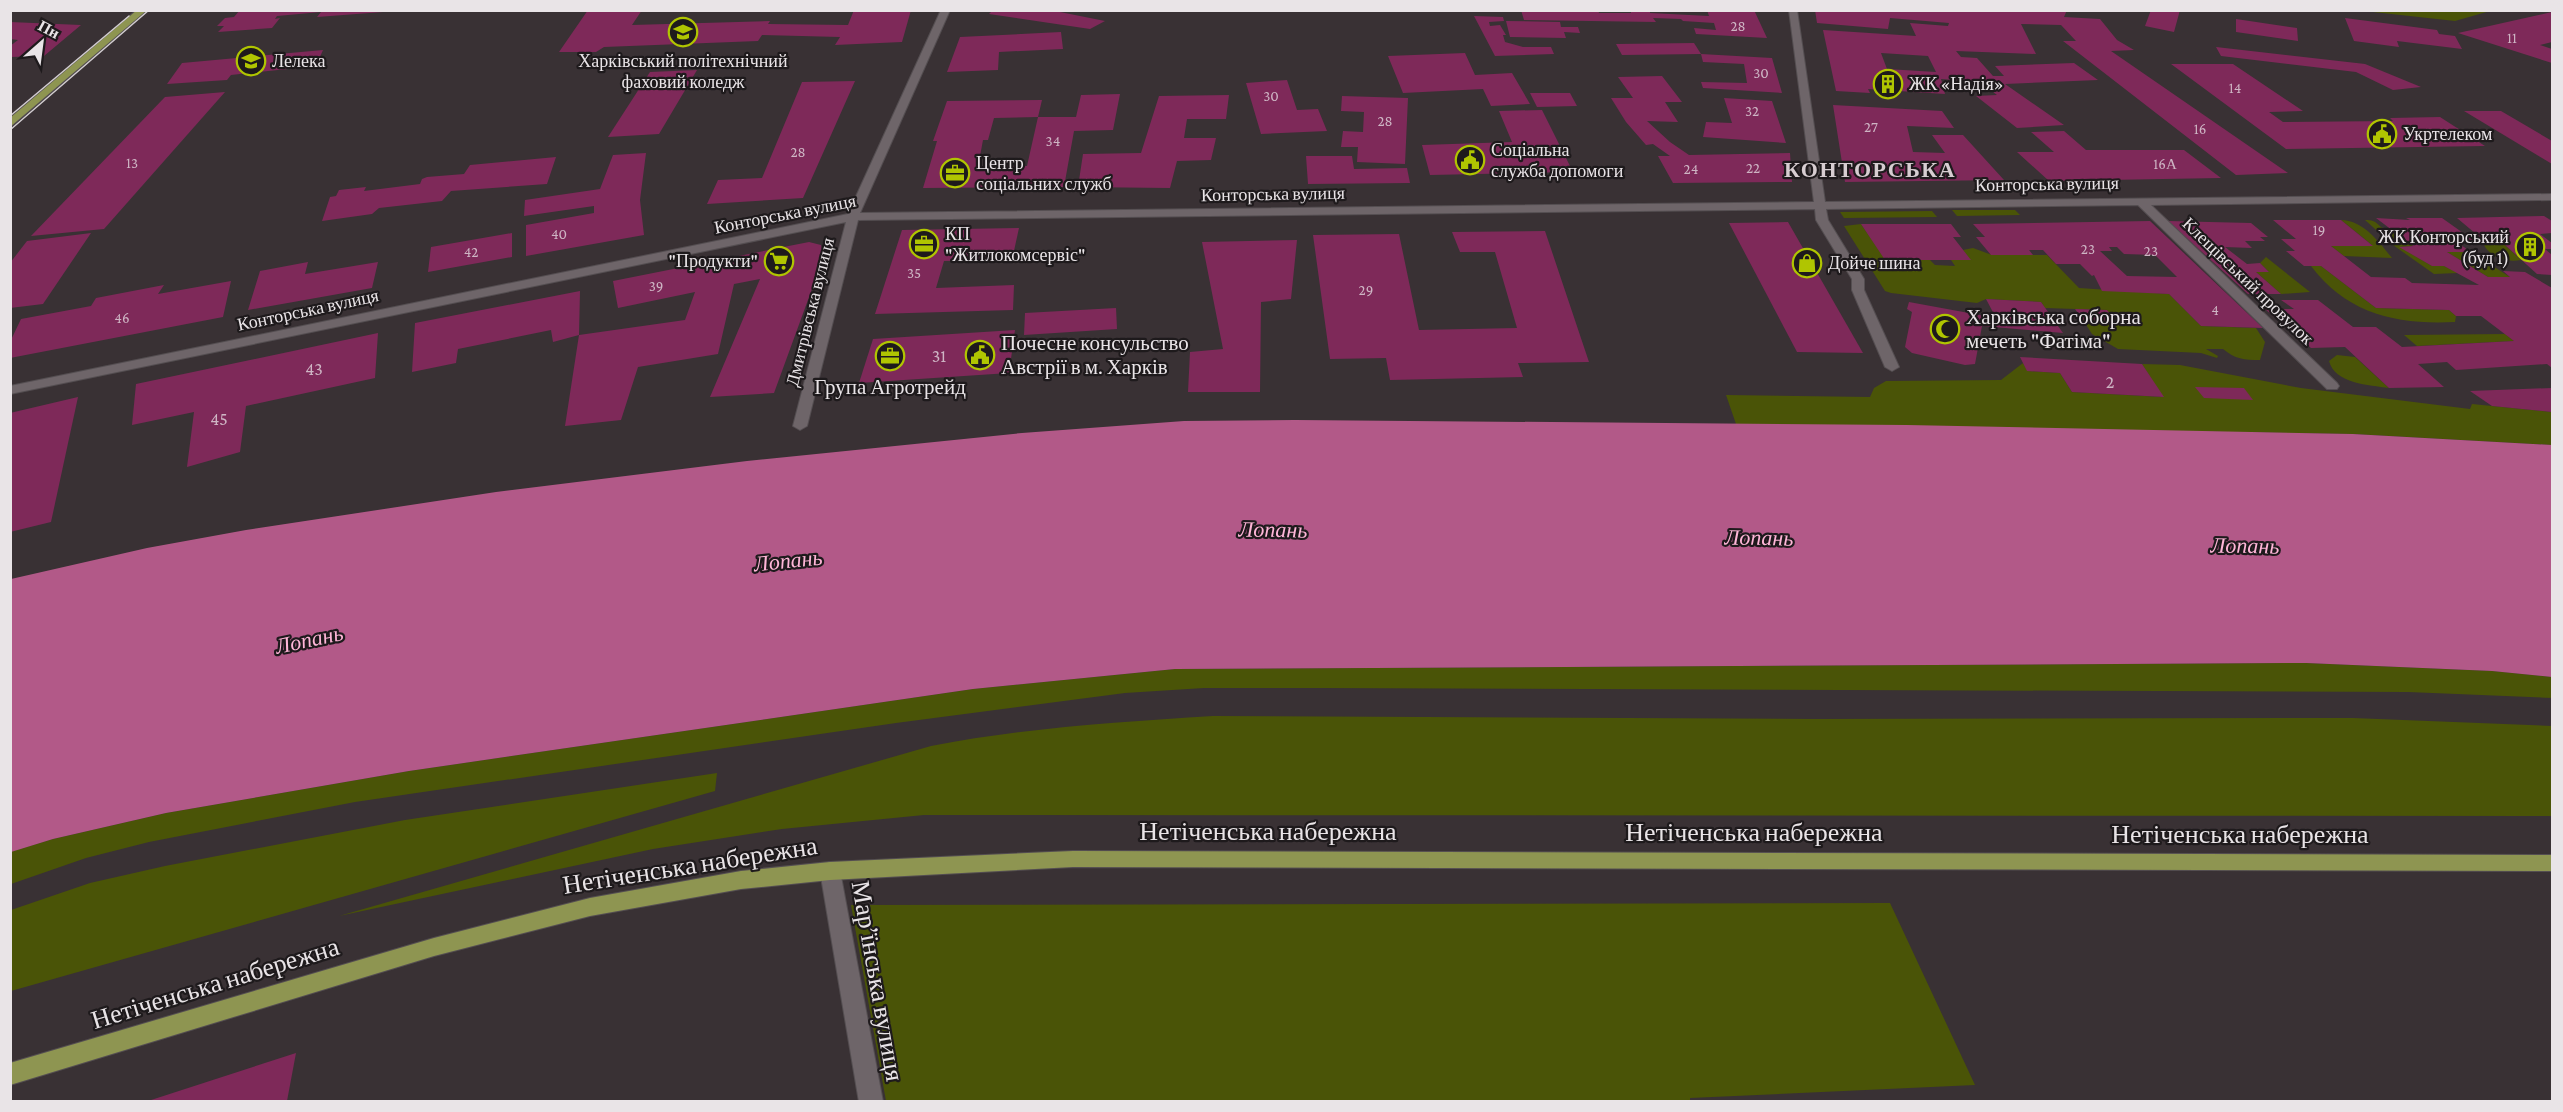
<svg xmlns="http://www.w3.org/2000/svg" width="2563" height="1112" viewBox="0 0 2563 1112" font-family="'Crimson Pro',serif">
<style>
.green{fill:#4a5407}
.water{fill:#b25988}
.building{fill:#7e2959;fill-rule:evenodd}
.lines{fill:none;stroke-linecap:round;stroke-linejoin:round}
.minor-casing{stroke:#544e51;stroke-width:2}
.primary-casing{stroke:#544e51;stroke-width:2}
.minor{fill:#6e6569;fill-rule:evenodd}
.primary{fill:#8e9551;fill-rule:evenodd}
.tram{stroke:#d2cdd0;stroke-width:1.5}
.labels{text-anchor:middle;stroke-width:4.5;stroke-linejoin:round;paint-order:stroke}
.far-number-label{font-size:15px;fill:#ceb5c4}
.far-poi-label{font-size:18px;fill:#e9e4e7;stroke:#1e1a1c;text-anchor:start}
.far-street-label{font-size:18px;fill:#e9e4e7;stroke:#1e1a1c}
.number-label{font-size:18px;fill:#ceb5c4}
.poi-label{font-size:21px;fill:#e9e4e7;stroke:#1e1a1c;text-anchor:start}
.far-district-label{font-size:22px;font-weight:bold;letter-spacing:1.5px;fill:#d7cdd1;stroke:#1e1a1c}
.water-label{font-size:22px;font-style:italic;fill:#ffb6d8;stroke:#1e1a1c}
.near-street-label{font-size:26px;fill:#e9e4e7;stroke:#1e1a1c}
</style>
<rect width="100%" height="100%" fill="#393134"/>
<g class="green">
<polygon points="2364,11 2490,11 2455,21"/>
<polygon points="1952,210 2015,210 2020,215 1957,216"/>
<polygon points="1932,211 1937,217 1844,218 1840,212"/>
<path d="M2341,220c22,0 38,22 51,38l-48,-2 -13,-10 41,-1z"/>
<path d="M2365,220c14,0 11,6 22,10 10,4 17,9 26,16l-13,1 32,19h12l14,7 -24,1 -41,-29z"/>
<path d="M1861,224l24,35 6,6h23l-4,-5h20l5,5 20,1 -4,-6h19l-7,-10 10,-2 19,7h55l32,33 90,6 32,32 55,2 9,14 -5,18c-16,0 -25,-1 -37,-11h-17l12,7 -1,2 -16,-5 -83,-4 -26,-15 -9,-14 32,1 -8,-11 -62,-2 -4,-6 -55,-3 -9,4 -86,-10 -6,-2 -41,-65z"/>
<path d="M2481,238l24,7 16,15c-17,3 -35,-4 -40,-22z"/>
<polygon points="2447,252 2471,252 2510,277 2488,277"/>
<polygon points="2266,257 2310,292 2281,294 2256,272 2269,272 2260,263"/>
<path d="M2311,266h10l55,42 73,2 7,6 -1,6c-58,3 -108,-8 -144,-56z"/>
<polygon points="2505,334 2514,341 2417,346 2404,335"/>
<path d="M2337,355l18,2 34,31c-20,-3 -54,-4 -60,-27z"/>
<polygon points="2023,363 2028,371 2060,373 2072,392 2163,397 2142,364 2180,365 2301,388 2470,409 2472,404 2552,412 2552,445 2353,434 1736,424 1726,395 1870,397 1874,388 1886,381 2001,380"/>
<polygon points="2306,663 2492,671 2552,677 2552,698 2408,692 1319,688 1204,688 1125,693 896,723 355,802 149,842 86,858 11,884 10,852 53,839 166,813 409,771 973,689 1175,669"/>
<path d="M1213,716l602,3 538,-1 199,8v90l-1628,-1 -142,14 -129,20 -314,67 592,-170c93,-18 187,-24 282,-30z"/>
<polygon points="717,773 715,791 11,991 11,910 90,883 165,866 405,820"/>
<polygon points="1890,903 1975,1085 1690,1098 1690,1102 886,1101 851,905"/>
</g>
<polygon class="water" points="1295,420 1907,425 2353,434 2552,445 2552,677 2492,671 2306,663 1175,669 973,689 409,771 166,813 53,839 11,852 11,579 147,548 246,530 496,492 747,461 1022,433 1184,421"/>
<g class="building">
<polygon points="240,10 383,10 383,12 317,17 321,12 277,16 275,19 280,18 272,28 218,32 224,26 217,26 225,18 234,17"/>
<polygon points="588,10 642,10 632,25 770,21 768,24 848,25 854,10 911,10 902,42 835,45 840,37 762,35 758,41 604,47 596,52 559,52"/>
<polygon points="993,10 1050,10 1105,21 1090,29 989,14"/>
<polygon points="1521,10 1598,10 1599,13 1631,13 1631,10 1650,10 1650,13 1709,16 1707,10 1754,10 1767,38 1696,34 1694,28 1716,30 1714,23 1683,21 1681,19 1653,18 1656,22 1524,20"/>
<path d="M1815,10h252l-3,7 36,2 17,21 17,10 -23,1 177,122 -52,2 -173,-134h13l-15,-16 -40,-1 15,30 -80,-3 5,6 16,1 16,18h11l-9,-10 79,-3 24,17 -93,4 59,41 -47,3 -41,-32 21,-1 -17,-13 -39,-3 4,15 -77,-5 2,4 -34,-2 -13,-61 93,6 -6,-13 38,3 1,-3 -59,-5 -2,11 -71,-6zM1881,53l47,3 8,16 -49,-3z"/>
<polygon points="2151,10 2180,10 2174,32 2145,26"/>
<polygon points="2552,12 2552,42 2540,45 2552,49 2551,52 2552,63 2458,33"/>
<polygon points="1474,16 1503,17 1504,21 1489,22 1490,26 1500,25 1506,35 1503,35 1505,42 1523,47 1551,47 1554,54 1495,56"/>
<polygon points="2345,18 2437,30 2439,34 2455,36 2462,49 2397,41 2399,47 2354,41"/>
<polygon points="2236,19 2297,28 2298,41 2236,32"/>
<polygon points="1506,21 1560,22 1561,27 1578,27 1580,33 1564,32 1566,38 1510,37"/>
<polygon points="10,22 81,25 44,56 10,57 10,46 18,40 10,39"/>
<polygon points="1061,32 1063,49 999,52 998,70 947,72 960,37"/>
<polygon points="1694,43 1701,54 1622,55 1616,44"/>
<polygon points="2216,47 2365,64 2421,87 2393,90 2356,72 2221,56"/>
<polygon points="323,50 316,66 231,75 227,80 167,84 182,63"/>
<polygon points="1465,53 1475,75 1512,73 1530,104 1491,106 1483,89 1403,93 1388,56"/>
<polygon points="1701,54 1772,58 1782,93 1703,88 1701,82 1747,83 1744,64 1703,62"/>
<polygon points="2171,64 2233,64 2303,111 2269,112 2283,122 2393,121 2390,118 2440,117 2485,146 2286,149"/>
<polygon points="697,70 659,134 608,137 650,72"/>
<polygon points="1662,76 1682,102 1665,102 1678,122 1647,121 1670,142 1689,155 1790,153 1792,182 1673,183 1658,156 1670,156 1653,144 1646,145 1626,122 1611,98 1633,98 1618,77"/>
<polygon points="1287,80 1297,110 1318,109 1327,131 1261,134 1246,83"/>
<polygon points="855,81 803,198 707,204 718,180 762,178 802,82"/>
<polygon points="225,92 104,229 31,236 165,97"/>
<polygon points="1530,93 1570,93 1577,106 1537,107"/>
<path d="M1120,94l-7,36 -39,1 -10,56 -141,1 14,-47h7h-11l14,-40 95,-1 -4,17h38l5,-22zM1038,117l-11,49 -49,1 5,-27h5l6,-22z"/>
<polygon points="1229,95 1226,119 1187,119 1184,138 1216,138 1211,160 1177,161 1170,188 1078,187 1083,154 1141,153 1159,96"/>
<polygon points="1342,96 1408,98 1405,164 1357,162 1358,147 1341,147 1343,131 1363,132 1364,112 1341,111"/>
<polygon points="1724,98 1772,101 1786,143 1703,137 1706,122 1732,123"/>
<polygon points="1833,105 1942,111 1954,128 1907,126 1913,152 1945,153 1932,135 1963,135 2004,180 1845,182"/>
<polygon points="1542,110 1573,172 1430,175 1422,145 1512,142 1499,111"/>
<polygon points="2464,111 2501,111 2552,141 2552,164"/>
<polygon points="2064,131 2086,150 2184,150 2221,178 2049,181 2017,152 2054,152 2031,132"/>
<polygon points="646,153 640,200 644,235 526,256 526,225 594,213 594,206 524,216 525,200 600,189 613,155"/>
<polygon points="1306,156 1352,156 1354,169 1407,168 1410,183 1308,184"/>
<polygon points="556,157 547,184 451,191 442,201 379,208 372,214 322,221 330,197 336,196 339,190 366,187 364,191 420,184 422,179 427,177 464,174 470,165"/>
<polygon points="2544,216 2552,221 2552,233 2540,234 2552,243 2552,249 2545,249 2552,255 2552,275 2537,274 2505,245 2488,244 2457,218"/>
<polygon points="2376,218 2410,220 2406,218 2442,218 2473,240 2454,240 2471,252 2447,252 2488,277 2510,277 2503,271 2525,272 2552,288 2552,368 2547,364 2456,370 2447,362 2418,364 2444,387 2389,388 2345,347 2311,348 2265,309 2294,309 2281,300 2318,300 2353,327 2376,327 2402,347 2514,341 2481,316 2456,316 2449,310 2376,308 2321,266 2304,266 2286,251 2295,251 2281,239 2296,239 2273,220 2341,220 2373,246 2331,246 2371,277 2405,278 2412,283 2479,285 2444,266 2432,266 2399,247 2413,246"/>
<path d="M2150,221l113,107 -62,-2 -32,-32 -67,-3 -8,-16 -2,1 -12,-12h-24l-13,-14h-14l4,5h-42l-15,-18h9l-12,-13zM2109,247h8l7,7 31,1 22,22 -50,-1 -27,-25h12z"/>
<polygon points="2168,221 2251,223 2268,237 2260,237 2265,241 2245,241 2252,248 2225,247 2247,264 2260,263 2269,272 2256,272 2281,294 2248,294"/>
<polygon points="1788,222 1863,353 1797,352 1729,223"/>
<polygon points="1861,224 1951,224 1961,237 1953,237 1971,260 1885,260"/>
<polygon points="1019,228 1012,260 944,261 936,288 1014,285 1013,310 875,314 902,230"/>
<polygon points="1545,231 1589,362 1518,363 1523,377 1390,380 1386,358 1330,359 1313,235 1399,234 1419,330 1517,328 1495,252 1460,252 1452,232"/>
<polygon points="91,233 43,304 10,308 10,263 27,241"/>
<polygon points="512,233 512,257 428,272 431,247"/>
<polygon points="1297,240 1291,299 1261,302 1260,392 1188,392 1190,352 1223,349 1202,242"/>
<polygon points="809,242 821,245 824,256 774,393 710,397 760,279 734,284 718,354 638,367 621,420 565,426 579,335 685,320 695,292 618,308 613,281"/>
<polygon points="308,262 305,274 378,262 372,288 248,310 260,271"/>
<polygon points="231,281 223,317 10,358 10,342 21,319 91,306 96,298 164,285 158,294"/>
<polygon points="580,291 579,335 553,342 551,330 458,349 456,363 412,372 415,323"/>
<polygon points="1986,299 2041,302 2063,333 1982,326 1975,364 1965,365 1912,353 1905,347 1912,312 1907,309 1909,302 1996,318"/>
<polygon points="1116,308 1117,329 1024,335 1025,313"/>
<polygon points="2075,309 2107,310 2116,321 2083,320"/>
<polygon points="1015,330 1009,373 859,383 873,339"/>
<polygon points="378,333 375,378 246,406 240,452 187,467 194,412 132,425 136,384"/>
<polygon points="2020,357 2142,364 2164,397 2072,392 2060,373 2027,371"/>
<polygon points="2195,387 2244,388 2253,400 2204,398"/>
<polygon points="2552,388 2552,412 2492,406 2470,391"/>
<polygon points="78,397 51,522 10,532 10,413"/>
<polygon points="296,1053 287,1101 148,1101"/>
</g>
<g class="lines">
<g class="minor-casing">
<g id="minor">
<polygon points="941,10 950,10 860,213 1814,202 1789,10 1797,10 1825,202 2552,194 2552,200 2151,205 2337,383 2339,386 2337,389 2327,389 2138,205 1826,209 1828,220 1864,279 1864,290 1899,367 1892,371 1885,367 1852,290 1852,279 1816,220 1815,209 858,220 807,426 800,430 793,426 846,222 10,394 10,386 848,214"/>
<polygon points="830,862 837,865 840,871 883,1102 859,1102 820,871 823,865"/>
</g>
</g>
<g class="primary-casing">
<g id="primary">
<polygon points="137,10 147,10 10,127 10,118"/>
<polygon points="1073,851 2552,855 2552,871 1073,867 830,880 741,889 590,916 434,956 10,1085 10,1063 434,938 590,898 741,871 830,862"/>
</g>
</g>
<use href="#minor" class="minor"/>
<use href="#primary" class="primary"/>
<g class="tram">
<polyline points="10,116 129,16"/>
<polyline points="10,130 149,10"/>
</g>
</g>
<defs>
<g id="university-ring" transform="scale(1.5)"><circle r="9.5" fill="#1e1a1c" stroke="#b0c501" stroke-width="1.5"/><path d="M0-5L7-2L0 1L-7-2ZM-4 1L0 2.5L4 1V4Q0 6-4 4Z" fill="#b0c501"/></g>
<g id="school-ring" transform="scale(1.5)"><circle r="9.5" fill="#1e1a1c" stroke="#b0c501" stroke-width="1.5"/><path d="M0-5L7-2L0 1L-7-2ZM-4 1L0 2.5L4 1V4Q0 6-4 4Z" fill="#b0c501"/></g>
<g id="building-ring" transform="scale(1.5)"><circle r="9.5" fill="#1e1a1c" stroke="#b0c501" stroke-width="1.5"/><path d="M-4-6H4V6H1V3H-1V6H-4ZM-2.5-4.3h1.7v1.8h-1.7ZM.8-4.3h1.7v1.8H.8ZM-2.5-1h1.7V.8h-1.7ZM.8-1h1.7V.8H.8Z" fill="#b0c501"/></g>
<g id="civic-ring" transform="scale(1.5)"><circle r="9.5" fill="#1e1a1c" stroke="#b0c501" stroke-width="1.5"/><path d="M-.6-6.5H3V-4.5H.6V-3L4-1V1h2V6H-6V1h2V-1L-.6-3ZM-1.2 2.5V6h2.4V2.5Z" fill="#b0c501"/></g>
<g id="office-ring" transform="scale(1.5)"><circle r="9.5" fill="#1e1a1c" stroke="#b0c501" stroke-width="1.5"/><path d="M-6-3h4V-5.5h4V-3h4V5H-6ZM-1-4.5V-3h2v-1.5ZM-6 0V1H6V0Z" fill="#b0c501"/></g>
<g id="supermarket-ring" transform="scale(1.5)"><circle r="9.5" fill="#1e1a1c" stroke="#b0c501" stroke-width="1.5"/><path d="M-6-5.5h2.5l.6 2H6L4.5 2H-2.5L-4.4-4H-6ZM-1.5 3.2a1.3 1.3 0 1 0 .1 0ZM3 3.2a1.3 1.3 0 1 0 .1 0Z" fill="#b0c501"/></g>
<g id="shop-ring" transform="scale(1.5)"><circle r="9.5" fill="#1e1a1c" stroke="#b0c501" stroke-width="1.5"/><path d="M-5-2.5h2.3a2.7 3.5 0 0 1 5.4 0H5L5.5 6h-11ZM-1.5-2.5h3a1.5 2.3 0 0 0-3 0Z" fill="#b0c501"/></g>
<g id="mosque-ring" transform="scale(1.5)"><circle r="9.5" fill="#1e1a1c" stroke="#b0c501" stroke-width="1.5"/><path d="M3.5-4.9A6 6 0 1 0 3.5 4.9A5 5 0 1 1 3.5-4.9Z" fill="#b0c501"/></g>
</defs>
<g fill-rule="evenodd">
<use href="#university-ring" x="683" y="32"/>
<use href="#school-ring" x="251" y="61"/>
<use href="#building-ring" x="1888" y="84"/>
<use href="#civic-ring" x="2382" y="134"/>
<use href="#civic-ring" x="1470" y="160"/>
<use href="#office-ring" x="955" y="173"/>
<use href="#office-ring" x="924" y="244"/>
<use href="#building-ring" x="2530" y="247"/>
<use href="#supermarket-ring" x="779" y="261"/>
<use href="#shop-ring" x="1807" y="263"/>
<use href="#mosque-ring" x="1945" y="329"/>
<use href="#civic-ring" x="980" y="355"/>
<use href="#office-ring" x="890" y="356"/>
</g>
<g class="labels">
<g class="far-number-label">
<text x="1738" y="31">28</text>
<text x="2512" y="43">11</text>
<text x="1761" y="78">30</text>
<text x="2235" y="93">14</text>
<text x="1271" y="101">30</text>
<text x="1752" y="116">32</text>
<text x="1385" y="126">28</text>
<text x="1871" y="132">27</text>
<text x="2200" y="134">16</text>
<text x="1053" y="146">34</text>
<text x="798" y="157">28</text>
<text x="132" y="168">13</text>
<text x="2165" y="169">16А</text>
<text x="1753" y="173">22</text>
<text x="1691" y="174">24</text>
<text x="2319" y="235">19</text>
<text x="559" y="239">40</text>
<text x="2088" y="254">23</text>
<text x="2151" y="256">23</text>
<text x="471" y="257">42</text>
<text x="914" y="278">35</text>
<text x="656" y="291">39</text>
<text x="1366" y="295">29</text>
<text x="2215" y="315">4</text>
<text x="122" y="323">46</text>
</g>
<g class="far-poi-label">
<text x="272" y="67">Лелека</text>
<text x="683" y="67" text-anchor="middle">Харківський політехнічний<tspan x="683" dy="21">фаховий коледж</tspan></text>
<text x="1909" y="90">ЖК «Надія»</text>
<text x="2403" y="140">Укртелеком</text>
<text x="1491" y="156">Соціальна<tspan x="1491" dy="21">служба допомоги</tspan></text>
<text x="976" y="169">Центр<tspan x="976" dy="21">соціальних служб</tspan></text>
<text x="945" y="240">КП<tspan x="945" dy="21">"Житлокомсервіс"</tspan></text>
<text x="2509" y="243" text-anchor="end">ЖК Конторський<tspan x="2509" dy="21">(буд 1)</tspan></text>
<text x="758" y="267" text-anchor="end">"Продукти"</text>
<text x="1828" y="269">Дойче шина</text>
</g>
<g class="far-street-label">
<text transform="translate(2047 184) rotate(-1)" y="6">Конторська вулиця</text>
<text transform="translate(1273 194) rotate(-1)" y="6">Конторська вулиця</text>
<text transform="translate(785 214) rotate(-11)" y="6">Конторська вулиця</text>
<text transform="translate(2248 281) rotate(44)" y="6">Клещівський провулок</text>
<text transform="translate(308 310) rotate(-12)" y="6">Конторська вулиця</text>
<text transform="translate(810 312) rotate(-76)" y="6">Дмитрівська вулиця</text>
</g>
<g class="number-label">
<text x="939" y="362">31</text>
<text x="314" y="375">43</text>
<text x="2110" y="388">2</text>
<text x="219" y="425">45</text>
</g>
<g class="poi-label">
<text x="1966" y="324">Харківська соборна<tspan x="1966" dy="24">мечеть "Фатіма"</tspan></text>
<text x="1001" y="350">Почесне консульство<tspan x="1001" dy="24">Австрії в м. Харків</tspan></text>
<text x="890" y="394" text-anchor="middle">Група Агротрейд</text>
</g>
<g class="far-district-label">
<text x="1870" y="177">КОНТОРСЬКА</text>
</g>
<g class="water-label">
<text transform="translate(1273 529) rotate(1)" y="8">Лопань</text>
<text transform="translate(1759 537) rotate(1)" y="8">Лопань</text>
<text transform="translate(2245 545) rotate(1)" y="8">Лопань</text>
<text transform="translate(788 560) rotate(-6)" y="8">Лопань</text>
<text transform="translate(309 639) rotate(-12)" y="8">Лопань</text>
</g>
<g class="near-street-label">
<text x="1268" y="840">Нетіченська набережна</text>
<text x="1754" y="841">Нетіченська набережна</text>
<text x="2240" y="843">Нетіченська набережна</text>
<text transform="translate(690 865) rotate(-9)" y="9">Нетіченська набережна</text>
<text transform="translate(878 981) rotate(80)" y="9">Мар’їнська вулиця</text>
<text transform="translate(215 983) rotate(-17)" y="9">Нетіченська набережна</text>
</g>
</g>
<rect width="2563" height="1112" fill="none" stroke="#e9e4e7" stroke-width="24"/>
<g transform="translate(42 42) rotate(28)" stroke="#1e1a1c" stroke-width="4.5" paint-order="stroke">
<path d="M0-4.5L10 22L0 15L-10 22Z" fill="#e9e4e7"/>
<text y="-9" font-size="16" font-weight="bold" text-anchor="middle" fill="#e9e4e7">Пн</text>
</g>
</svg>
